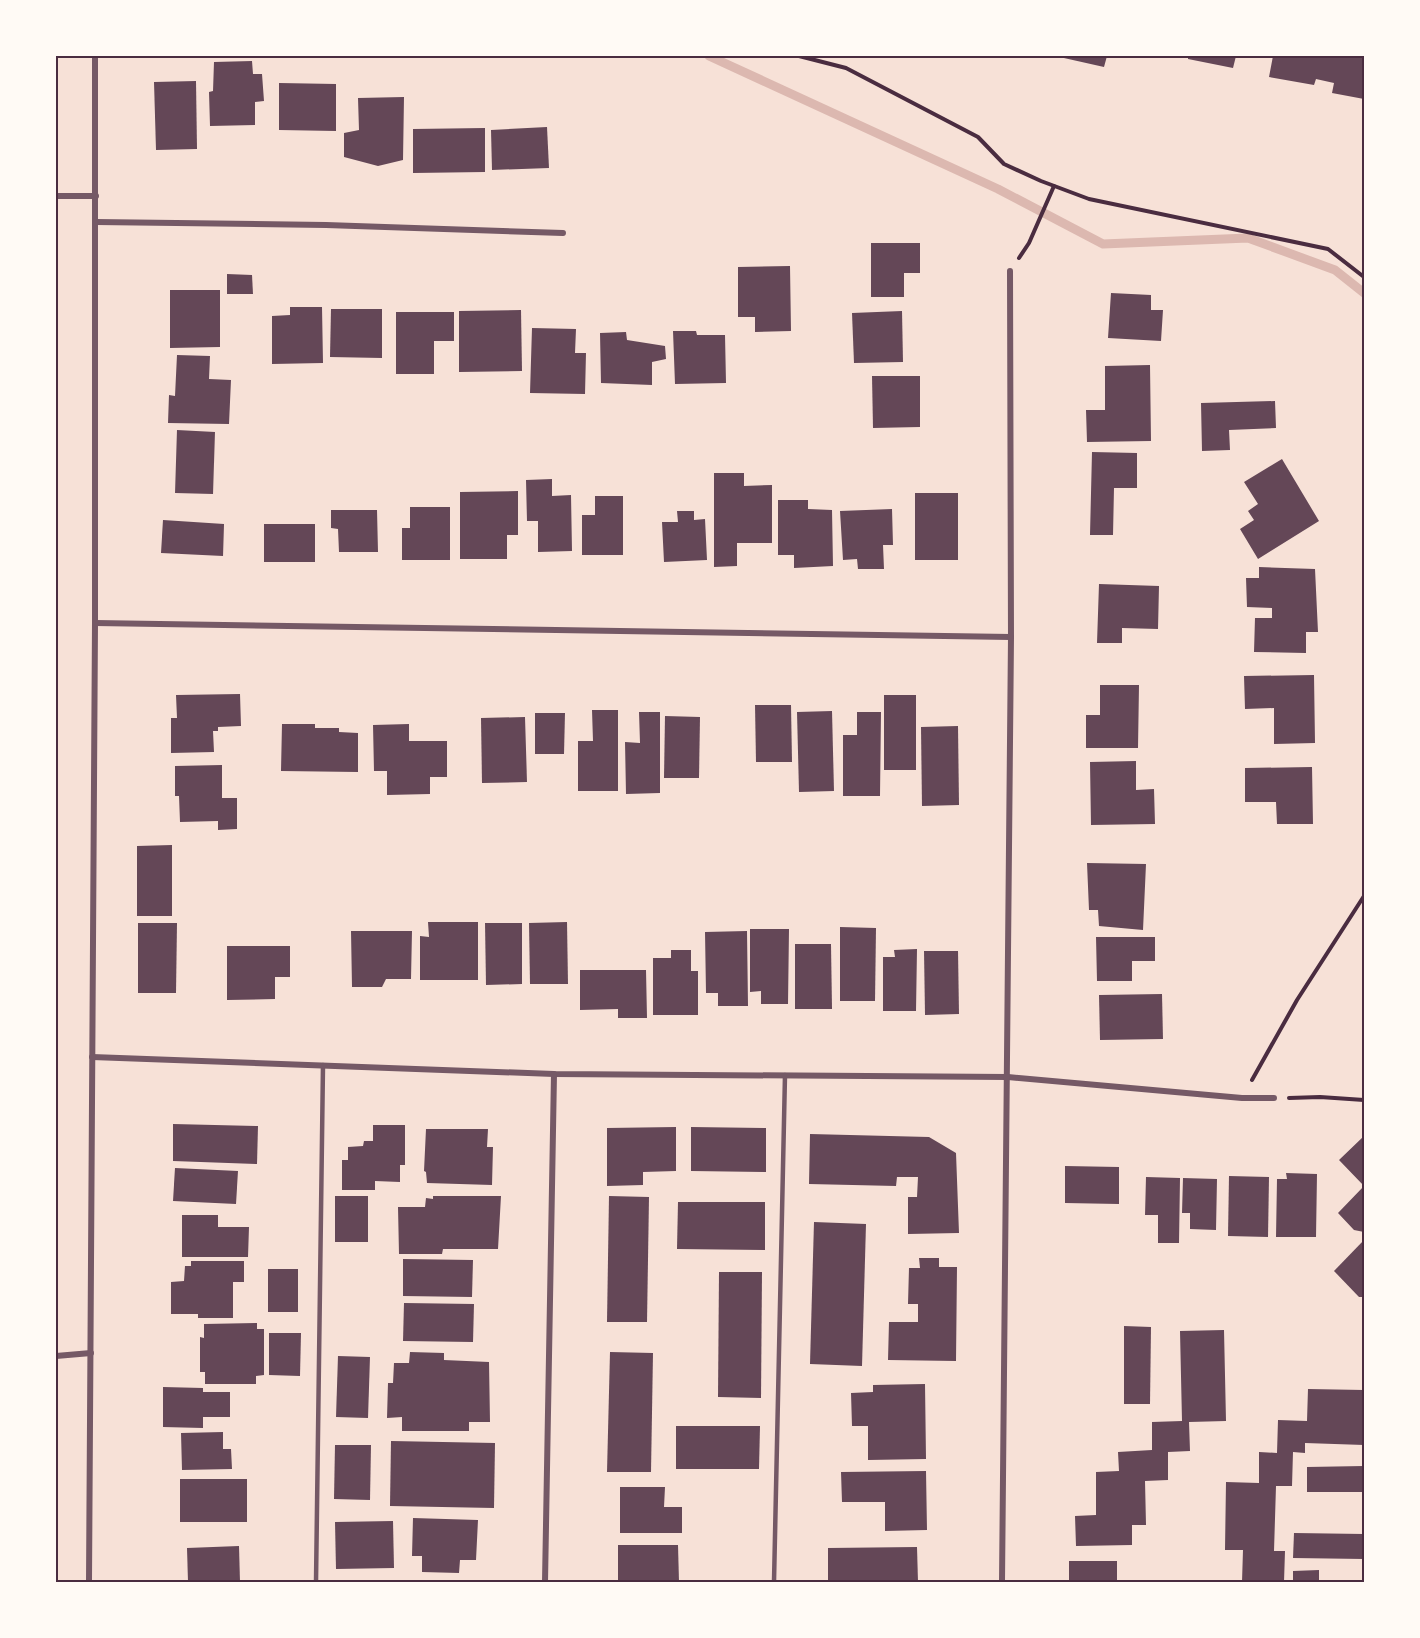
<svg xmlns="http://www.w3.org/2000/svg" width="1420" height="1638" viewBox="0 0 1420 1638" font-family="Manrope,sans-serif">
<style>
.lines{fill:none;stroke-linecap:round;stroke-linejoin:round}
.stream{stroke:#dcb8b0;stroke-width:9}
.building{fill:#644757}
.path{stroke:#4a2c40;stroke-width:4}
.service{stroke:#755966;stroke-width:4.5}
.minor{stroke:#755966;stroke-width:6}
.neatline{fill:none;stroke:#4a2c40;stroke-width:2}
</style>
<rect width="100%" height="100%" fill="#f7e1d7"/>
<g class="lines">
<polyline class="stream" points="709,56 998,189 1103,244 1248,238 1335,270 1364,293"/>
</g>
<g class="building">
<polygon points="1055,56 1107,56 1104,67"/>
<polygon points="1188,56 1236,56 1233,68 1188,59"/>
<polygon points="1273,56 1364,56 1364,99 1332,93 1334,83 1316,79 1314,85 1269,77"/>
<polygon points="252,61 253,74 262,74 264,101 255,102 255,125 210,126 209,92 213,91 214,62"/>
<polygon points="196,81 197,149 156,150 154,82"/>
<polygon points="279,83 336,84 336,131 279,130"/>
<polygon points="404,97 403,160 378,166 344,157 344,133 359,130 358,98"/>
<polygon points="547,127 549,168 492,170 491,130"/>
<polygon points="485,128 485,172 413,173 413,129"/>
<polygon points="871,243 920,243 920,273 904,273 904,297 871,297"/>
<polygon points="790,266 791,331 755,332 755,317 738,317 738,267"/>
<polygon points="227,274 252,275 253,294 227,294"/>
<polygon points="170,290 220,290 220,347 170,348"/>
<polygon points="1111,293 1151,295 1151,310 1163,310 1161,341 1108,338"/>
<polygon points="290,307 322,307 323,363 272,364 272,316 290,315"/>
<polygon points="331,309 382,309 382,358 330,357"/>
<polygon points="521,310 522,371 459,372 459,311"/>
<polygon points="902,311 903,362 854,363 852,313"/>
<polygon points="396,312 454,312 454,341 434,341 434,374 396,374"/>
<polygon points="532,328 576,329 575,353 586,353 585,394 530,393"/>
<polygon points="673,331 696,331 697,335 725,335 726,383 675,384"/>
<polygon points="626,332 627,340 665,346 666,359 652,362 652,385 601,383 600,333"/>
<polygon points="177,355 210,356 209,379 231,380 229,424 168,423 169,395 175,396"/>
<polygon points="1150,365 1151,441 1087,442 1086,410 1105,410 1105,366"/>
<polygon points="872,376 920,376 920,427 873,428"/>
<polygon points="1275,401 1276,428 1229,430 1230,450 1202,451 1201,403"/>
<polygon points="177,430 215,432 213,494 175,493"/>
<polygon points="1092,452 1137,453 1137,488 1114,488 1113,535 1090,535"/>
<polygon points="1282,459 1319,521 1258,559 1240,529 1254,520 1248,511 1258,504 1244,482"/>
<polygon points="714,473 744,473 744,486 772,485 772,543 737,543 737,566 714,567"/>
<polygon points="552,479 552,496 571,495 572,551 538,552 538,521 527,521 526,480"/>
<polygon points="518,491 518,535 507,535 507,559 460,559 460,492"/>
<rect x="915" y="493" width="43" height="67"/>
<polygon points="595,496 623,496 623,555 582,555 582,515 595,515"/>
<polygon points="778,500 808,500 808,509 832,510 833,566 794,568 794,555 778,555"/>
<polygon points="410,507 450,507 450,560 402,560 402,528 410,528"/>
<polygon points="892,509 893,545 883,545 884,569 858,569 857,559 843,560 840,511"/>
<polygon points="331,510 377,510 378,552 339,552 338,529 331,528"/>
<polygon points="677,511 694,511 694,520 705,519 707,560 664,562 662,522 678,522"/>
<polygon points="163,520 224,524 223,556 161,553"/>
<rect x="264" y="524" width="51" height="38"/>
<polygon points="1259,567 1315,569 1318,632 1306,632 1306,653 1254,652 1255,618 1272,618 1272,608 1247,607 1246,578 1259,578"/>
<polygon points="1099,584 1159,586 1158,629 1122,628 1122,643 1097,643"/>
<polygon points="1314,675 1315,743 1274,744 1274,708 1245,709 1244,676"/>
<polygon points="1100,685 1139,685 1138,748 1086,748 1086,715 1100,715"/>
<polygon points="240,694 241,726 218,727 218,731 213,731 214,752 171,753 171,718 177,718 176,695"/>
<rect x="884" y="695" width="32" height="75"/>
<polygon points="755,705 791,705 792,762 756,762"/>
<polygon points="592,710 618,710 618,791 578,791 578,741 593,741"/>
<polygon points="832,711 834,791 799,792 797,712"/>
<polygon points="639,712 660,712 660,793 626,794 625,742 640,743"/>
<polygon points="857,712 881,712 880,796 843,796 843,735 857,735"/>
<polygon points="535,713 565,713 564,754 535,754"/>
<polygon points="665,716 700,717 699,778 664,778"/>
<polygon points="525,717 527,782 482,783 481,718"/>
<polygon points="282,724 315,724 315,728 339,728 339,732 358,733 358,772 281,771"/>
<polygon points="409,724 409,741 447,741 447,777 430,777 430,794 387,795 387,771 374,771 373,725"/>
<polygon points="958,726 959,805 922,806 921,727"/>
<polygon points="1136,761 1136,790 1154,789 1155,824 1091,825 1090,762"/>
<polygon points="222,765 222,798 237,798 237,829 218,830 218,821 180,822 179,796 175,796 175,766"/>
<polygon points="1312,767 1313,824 1277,824 1276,802 1245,802 1245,768"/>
<polygon points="172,845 172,916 137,916 137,846"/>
<polygon points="1087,863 1146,864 1143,930 1099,926 1098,910 1089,910"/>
<polygon points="428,922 478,922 478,980 420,980 420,936 429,937"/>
<polygon points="567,922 568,984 530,984 529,923"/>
<polygon points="138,923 177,923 176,993 138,993"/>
<polygon points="485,923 522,923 522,984 486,985"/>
<polygon points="840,927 876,928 875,1001 840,1001"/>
<polygon points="750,929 789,929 788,1004 761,1004 761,991 750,992"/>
<polygon points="351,931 412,931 411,979 386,979 382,987 352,987"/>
<polygon points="747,931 748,1006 718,1006 718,993 706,993 705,932"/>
<polygon points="1096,937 1155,937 1155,961 1132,961 1132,981 1097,981"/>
<polygon points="795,944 831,944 832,1009 795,1009"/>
<polygon points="227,946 290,946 290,977 275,977 275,999 227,1000"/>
<polygon points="917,949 916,1011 883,1011 883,957 895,957 894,950"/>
<polygon points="671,950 691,950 691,971 698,971 698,1015 653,1015 653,958 671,958"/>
<polygon points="924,951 958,951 959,1014 925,1015"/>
<polygon points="580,970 646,970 647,1018 618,1018 618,1009 580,1010"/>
<polygon points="1162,994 1163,1039 1100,1040 1099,995"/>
<polygon points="173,1124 258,1126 257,1164 173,1161"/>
<polygon points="373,1125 405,1125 405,1165 400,1165 400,1182 375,1181 375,1190 342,1190 342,1160 348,1160 348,1147 363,1146 364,1141 373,1141"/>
<polygon points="676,1127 676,1171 643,1172 643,1185 607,1186 607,1128"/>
<polygon points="691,1127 766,1128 766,1172 691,1171"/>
<polygon points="426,1129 488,1129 487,1147 493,1147 492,1185 427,1183 426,1172 424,1171"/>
<polygon points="810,1134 929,1137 956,1153 959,1233 908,1234 908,1197 917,1197 918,1177 897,1177 896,1186 809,1184"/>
<polygon points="1364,1136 1364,1232 1354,1230 1338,1213 1364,1186 1339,1160"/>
<polygon points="1065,1166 1119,1167 1119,1204 1065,1203"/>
<polygon points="175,1168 238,1171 236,1204 173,1201"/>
<polygon points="1286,1173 1317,1174 1316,1237 1276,1237 1277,1179 1287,1179"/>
<polygon points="1229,1176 1269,1177 1268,1237 1228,1236"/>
<polygon points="1146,1177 1180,1178 1179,1243 1158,1243 1158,1215 1145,1215"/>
<polygon points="1183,1178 1217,1179 1216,1230 1190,1229 1190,1213 1182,1213"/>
<rect x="335" y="1196" width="33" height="46"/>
<polygon points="433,1196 501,1196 498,1249 443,1249 442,1254 399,1254 398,1207 425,1207 426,1198 433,1199"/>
<polygon points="609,1196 649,1197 647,1322 607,1322"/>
<polygon points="678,1202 765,1202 765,1250 677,1249"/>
<polygon points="182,1215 218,1215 218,1227 249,1227 248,1257 182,1257"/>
<polygon points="814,1222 866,1224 862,1366 810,1364"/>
<polygon points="1364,1240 1364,1297 1359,1297 1334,1271"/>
<polygon points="919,1258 939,1258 939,1267 957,1267 956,1361 888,1360 889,1322 918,1322 918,1304 908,1304 909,1268 920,1268"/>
<polygon points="403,1259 473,1260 472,1297 403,1296"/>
<polygon points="191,1261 244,1261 244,1282 233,1282 233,1318 198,1318 198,1314 171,1314 171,1282 184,1281 185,1266 191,1266"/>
<rect x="268" y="1269" width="30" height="43"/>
<polygon points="719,1272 762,1272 761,1398 718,1397"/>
<polygon points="404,1303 474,1304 473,1342 403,1341"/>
<polygon points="257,1323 257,1329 264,1329 264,1375 256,1376 256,1384 205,1384 205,1372 200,1372 200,1337 204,1338 204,1324"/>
<polygon points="1124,1326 1151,1327 1150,1404 1124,1404"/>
<polygon points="1224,1330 1226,1421 1189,1422 1190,1451 1168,1452 1168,1480 1145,1481 1146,1525 1132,1525 1132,1545 1076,1546 1075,1516 1096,1515 1096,1472 1119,1471 1118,1452 1152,1450 1152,1422 1182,1421 1180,1331"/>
<polygon points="269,1333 301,1333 300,1376 269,1375"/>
<polygon points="410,1352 444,1353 444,1360 489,1362 490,1422 469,1422 469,1431 402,1431 402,1417 387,1418 388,1383 393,1383 394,1363 409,1363"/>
<polygon points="610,1352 653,1353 651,1472 607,1472"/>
<polygon points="338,1356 370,1357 368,1418 336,1417"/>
<polygon points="925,1384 926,1459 868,1460 868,1426 852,1426 851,1393 873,1392 873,1385"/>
<polygon points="163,1387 203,1388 203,1392 230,1392 230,1417 203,1417 203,1428 163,1427"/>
<polygon points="1308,1389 1364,1390 1364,1445 1305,1443 1305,1453 1293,1452 1292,1486 1276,1486 1274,1551 1285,1551 1284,1582 1242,1582 1243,1550 1225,1550 1226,1482 1259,1483 1259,1452 1277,1453 1278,1420 1307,1421"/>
<polygon points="676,1426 760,1426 759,1469 676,1469"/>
<polygon points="223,1432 223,1449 231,1449 232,1469 182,1470 181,1433"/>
<polygon points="391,1441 495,1443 494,1508 390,1506"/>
<polygon points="335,1445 371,1445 370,1500 334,1499"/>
<polygon points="1364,1466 1364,1492 1307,1492 1307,1467"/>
<polygon points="926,1471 927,1530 885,1531 885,1502 842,1502 841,1472"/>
<rect x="180" y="1479" width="67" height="43"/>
<polygon points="620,1487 665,1487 664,1507 682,1507 682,1533 620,1533"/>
<polygon points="413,1518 478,1520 476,1560 460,1560 459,1573 422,1572 422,1556 412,1556"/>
<polygon points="393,1521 394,1568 336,1569 335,1522"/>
<polygon points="1294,1533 1364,1534 1364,1559 1293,1558"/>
<polygon points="618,1545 678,1545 679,1582 618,1582"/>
<polygon points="239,1546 240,1582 188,1582 187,1548"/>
<polygon points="917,1547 918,1582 828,1582 828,1548"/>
<rect x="1069" y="1561" width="48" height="21"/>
<polygon points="1319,1570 1319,1582 1293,1582 1293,1571"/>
</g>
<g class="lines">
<g class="path">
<polyline points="799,56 846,68 978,137 1004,164 1041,181 1089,199 1328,249 1364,277"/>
<polyline points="1019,258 1029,243 1054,186"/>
<polyline points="1252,1080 1297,1000 1364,896"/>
<polyline points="1289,1098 1320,1097 1364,1100"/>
</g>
<g class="service">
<polyline points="316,1582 323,1065"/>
<polyline points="774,1582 785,1075"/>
</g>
<g class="minor">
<polyline points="56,196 96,196"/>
<polyline points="96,222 326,225 563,233"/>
<polyline points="95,623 1011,637"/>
<polyline points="92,1057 554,1074 1008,1077 1242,1098 1274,1098"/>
<polyline points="56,1356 91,1353"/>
<polyline points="89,1582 95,623 95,56"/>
<polyline points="545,1582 554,1074"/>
<polyline points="1002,1582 1011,637 1010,271"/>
</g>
</g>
<rect width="1420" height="1638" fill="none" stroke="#fffaf5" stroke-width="114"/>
<rect x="57" y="57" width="1306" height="1524" class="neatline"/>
</svg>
